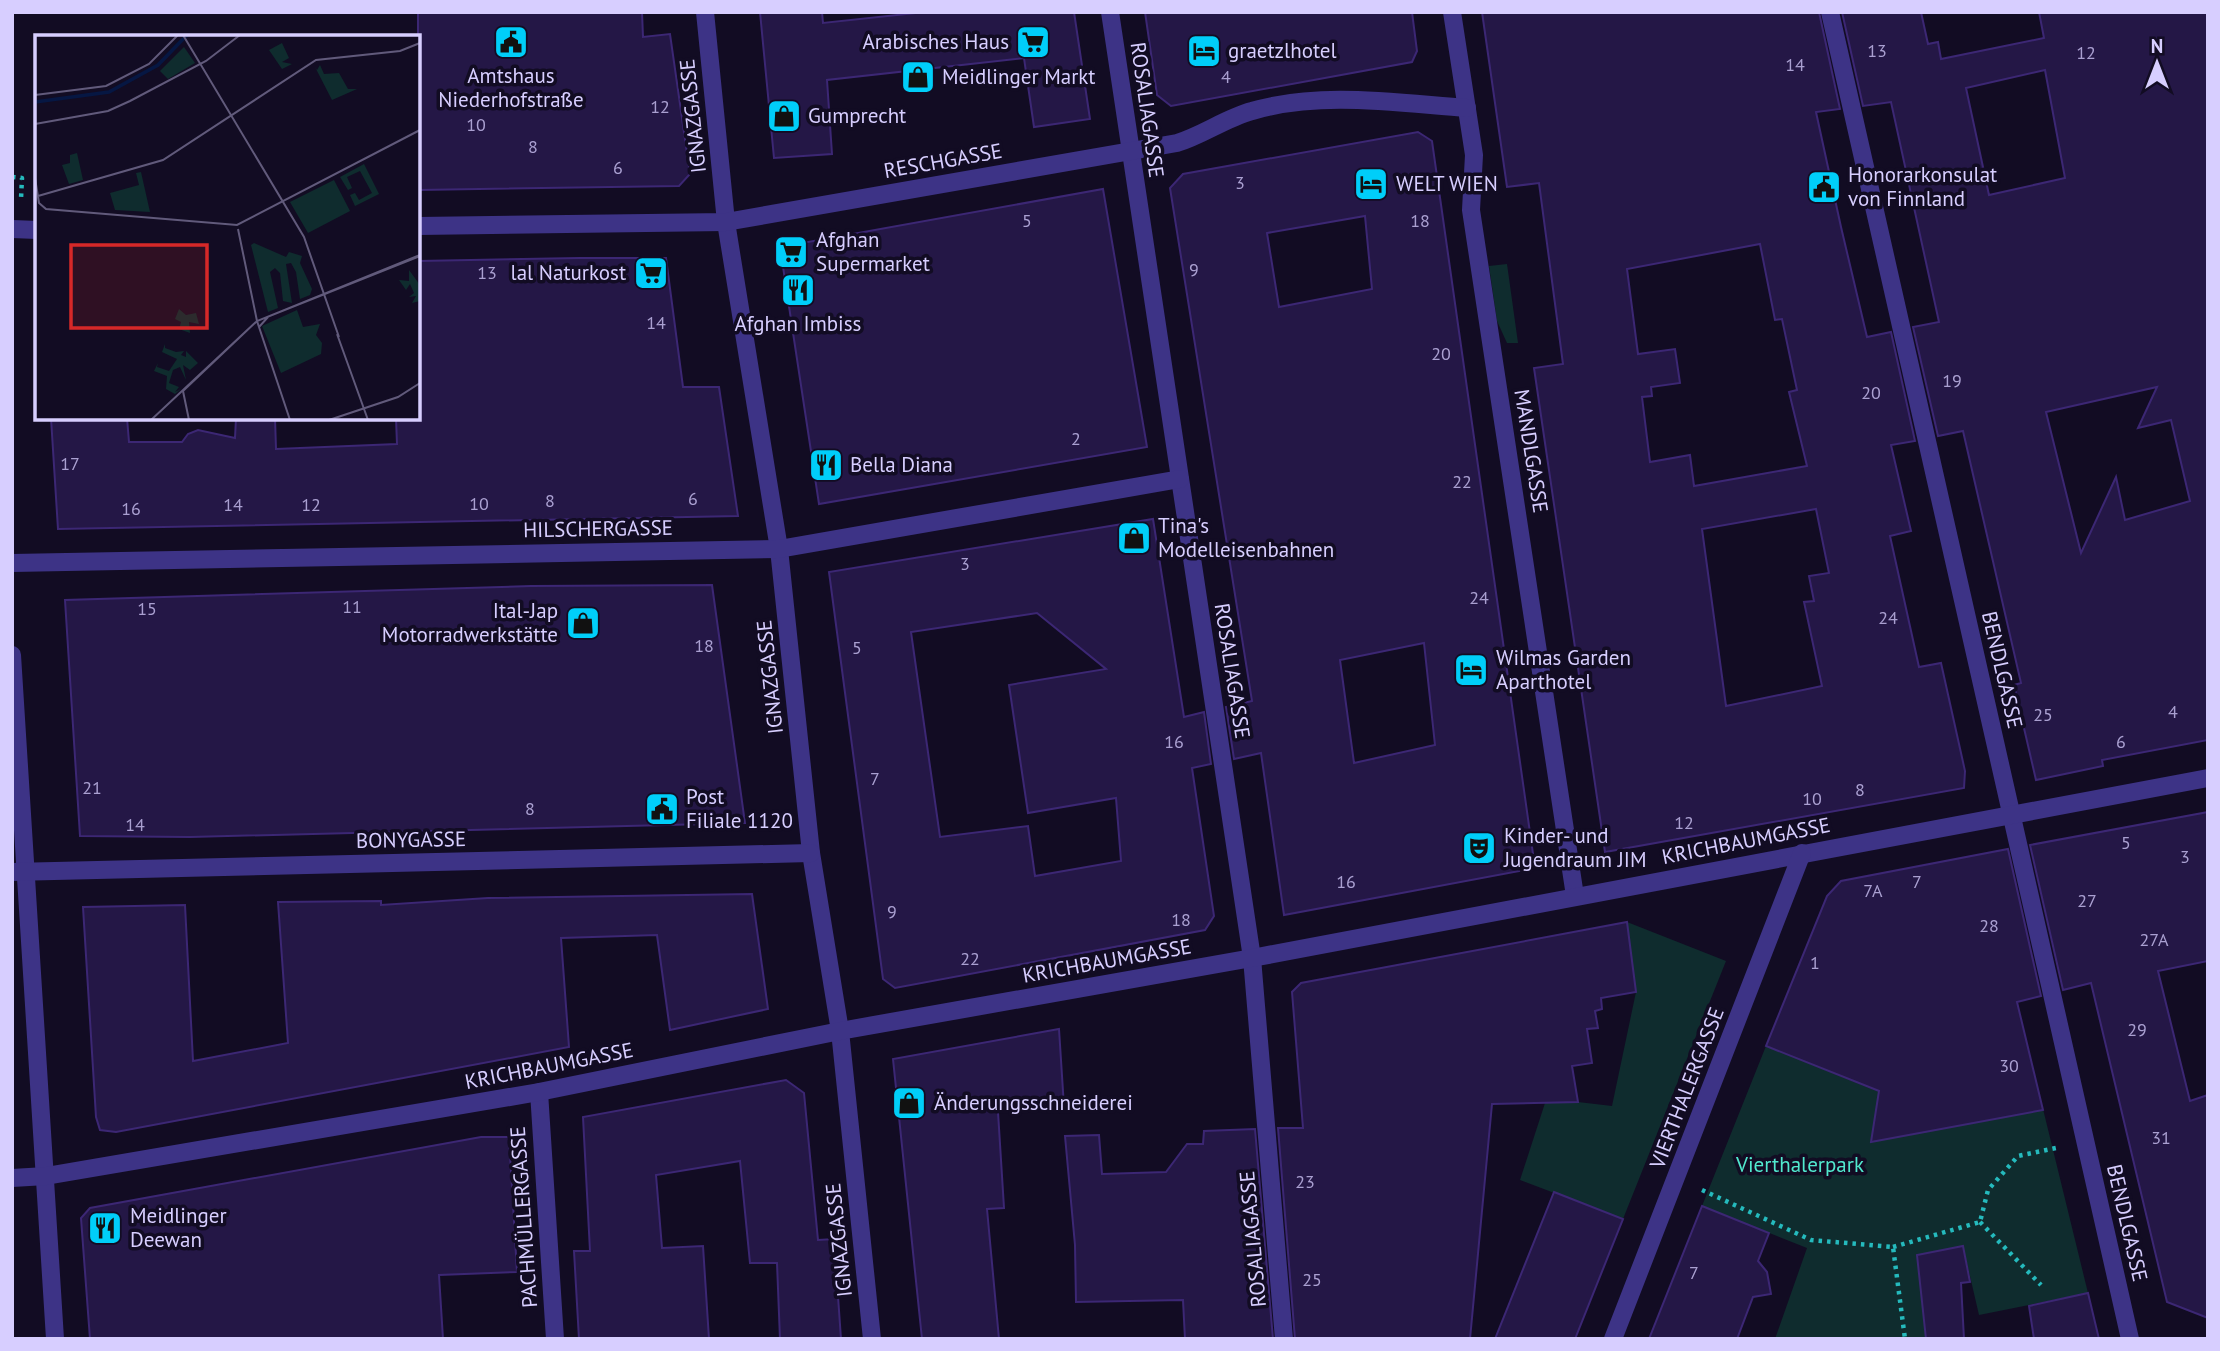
<svg xmlns="http://www.w3.org/2000/svg" width="2220" height="1351" viewBox="0 0 2220 1351" font-family="'PT Sans',sans-serif">
<style>
.green{fill:#0f2c2e}
.building{fill:#241746;stroke:#3c2774;stroke-width:2;fill-rule:evenodd}
.lines{fill:none;stroke-linecap:round;stroke-linejoin:round}
.path{stroke:#25babd;stroke-width:4.5;stroke-dasharray:3.5 5;stroke-linecap:butt}
.street{stroke:#3d3386;stroke-width:18}
.labels{text-anchor:middle;stroke-width:7;stroke-linejoin:round;paint-order:stroke}
.number-label{font-size:18px;fill:#aaa0d1}
.poi-label{font-size:21px;fill:#d7ceff;stroke:#120c23;text-anchor:start}
.street-label{font-size:21px;fill:#d7ceff;stroke:#120c23}
.park-label{font-size:21px;fill:#51e8ce;stroke:#120c23}
.inset-river{fill:none;stroke:#061743;stroke-width:3.5}
.inset-road{fill:none;stroke:#615a7b;stroke-width:2}
.view{fill:#d62828;fill-opacity:0.15;stroke:#d62828;stroke-width:3.5}
.inset-edge{fill:none;stroke:#d7ceff;stroke-width:3.5}
</style>
<rect width="100%" height="100%" fill="#120c23"/>
<g class="green">
<polygon points="1507,264 1518,343 1507,343 1497,321 1489,266"/>
<polygon points="1627,922 1726,961 1623,1219 1520,1180 1545,1103 1578,1102 1612,1106 1636,992"/>
<polygon points="1766,1046 1879,1092 1871,1142 2043,1109 2088,1293 1979,1315 1963,1246 1926,1339 1775,1339 1807,1248 1702,1206"/>
</g>
<g class="building">
<polygon points="418,12 642,12 643,37 670,34 690,174 679,186 418,190"/>
<polygon points="760,12 822,12 823,23 925,12 1074,12 1090,119 1034,127 1024,58 827,80 832,154 774,158"/>
<polygon points="1145,12 1412,12 1417,51 1412,62 1171,106 1157,95"/>
<path d="M1482,12h337l21,97 -24,3 25,115 26,110 24,-5 24,109 -24,4 20,86 -21,5 29,131 22,-4 24,108 -1,17 -359,64 -71,-484 29,-4 -24,-181 -32,4zM1760,244l15,76 7,-1 15,71 -8,2 18,74 -113,20 -4,-31 -40,7 -8,-65 10,-1 -1,-9 29,-4 -5,-34 -37,5 -11,-85zM1816,509l13,64 -20,3 5,25 -10,1 18,84 -96,20 -24,-177z"/>
<path d="M1842,12h79l7,32 10,-2 3,17 103,-21 -5,-26h169v728l-106,20 1,6 -67,14 -22,-95 7,-2 -58,-252 -25,5 -25,-109 26,-5 -48,-220 -28,4zM2045,70l20,108 -76,17 -23,-107zM2157,387l-19,41 33,-8 19,81 -65,19 -9,-43 -35,76 -35,-141z"/>
<path d="M1418,132l14,9 103,727 -251,47 -23,-162 -27,6 -8,-52 26,-6 -82,-513 13,-14zM1365,216l7,73 -93,18 -12,-74zM1424,643l11,102 -81,18 -14,-103z"/>
<polygon points="1103,189 1147,447 819,504 780,247"/>
<polygon points="579,258 666,258 683,387 719,387 738,516 58,529 51,418 127,418 129,442 182,442 188,434 198,430 235,438 236,418 275,418 276,449 397,444 396,418 418,418 418,261"/>
<path d="M1153,519l31,198 20,-5 7,52 -19,4 22,148 -9,14 -310,58 -12,-9 -54,-407zM1037,613l69,56 -97,16 19,128 88,-15 5,63 -86,15 -7,-50 -88,11 -29,-205z"/>
<polygon points="712,585 745,823 190,837 80,836 65,600 531,586"/>
<polygon points="2208,812 2208,961 2158,971 2190,1101 2208,1095 2208,1318 2167,1302 2091,983 2063,990 2030,845"/>
<polygon points="2008,849 2041,996 2017,1002 2043,1110 1871,1142 1879,1091 1766,1046 1827,896 1841,881"/>
<polygon points="752,894 768,1009 670,1030 657,935 561,938 569,1047 116,1132 100,1130 96,1117 83,907 185,905 193,1061 288,1043 278,902 381,901 381,905 488,898"/>
<polygon points="1627,922 1636,992 1601,998 1602,1009 1595,1011 1598,1028 1587,1029 1592,1063 1572,1066 1578,1102 1492,1104 1470,1339 1295,1339 1278,1128 1303,1128 1292,992 1301,983"/>
<polygon points="1059,1029 1064,1107 998,1112 1004,1208 987,1209 999,1339 922,1339 893,1059"/>
<polygon points="786,1080 804,1093 818,1240 834,1239 841,1339 780,1339 777,1263 750,1263 740,1161 656,1175 662,1248 703,1246 709,1339 579,1339 574,1251 590,1251 583,1117"/>
<polygon points="1255,1129 1273,1339 1185,1339 1183,1300 1076,1302 1075,1245 1065,1136 1099,1135 1102,1174 1166,1172 1187,1144 1203,1144 1204,1131"/>
<polygon points="481,1137 509,1137 517,1272 439,1275 443,1339 90,1339 81,1218 90,1208"/>
<polygon points="1554,1192 1623,1219 1575,1339 1495,1339"/>
<polygon points="1702,1206 1769,1233 1758,1261 1767,1272 1771,1294 1753,1297 1737,1339 1649,1339"/>
<polygon points="1963,1246 1970,1282 1961,1283 1964,1339 1926,1339 1917,1255"/>
<polygon points="2088,1293 2099,1339 2034,1339 2029,1306"/>
</g>
<g class="lines">
<g class="path">
<polyline points="12,177 22,178 21,199"/>
<polyline points="1702,1190 1811,1240 1893,1247 1905,1339"/>
<polyline points="1980,1222 2041,1285"/>
<polyline points="1893,1247 1980,1222 1988,1190 2018,1156 2056,1148"/>
</g>
<g class="street">
<polyline points="705,12 726,222 779,549 811,853 840,1031 872,1339"/>
<polyline points="1110,12 1252,958 1284,1339"/>
<polyline points="1452,12 1474,155 1471,210 1575,896"/>
<polyline points="1830,12 2130,1339"/>
<path d="M418,226l308,-4 451,-79c26,-8 49,-25 75,-32 68,-20 145,-8 215,-3"/>
<polyline points="12,229 37,230"/>
<polyline points="12,563 779,549 1180,479"/>
<polyline points="12,655 55,1339"/>
<polyline points="12,872 811,853"/>
<polyline points="539,1092 555,1339"/>
<polyline points="12,1178 46,1176 539,1092 840,1031 1252,958 2208,778"/>
<polyline points="1613,1339 1802,853"/>
</g>
</g>
<defs>
<g id="civic-square" transform="scale(1.75)"><rect x="-9" y="-9" width="18" height="18" rx="4" fill="#00cef9" stroke="#120c23"/><path d="M-.6-6.5H3V-4.5H.6V-3L4-1V1h2V6H-6V1h2V-1L-.6-3ZM-1.2 2.5V6h2.4V2.5Z" fill="#111"/></g>
<g id="supermarket-square" transform="scale(1.75)"><rect x="-9" y="-9" width="18" height="18" rx="4" fill="#00cef9" stroke="#120c23"/><path d="M-6-5.5h2.5l.6 2H6L4.5 2H-2.5L-4.4-4H-6ZM-1.5 3.2a1.3 1.3 0 1 0 .1 0ZM3 3.2a1.3 1.3 0 1 0 .1 0Z" fill="#111"/></g>
<g id="hotel-square" transform="scale(1.75)"><rect x="-9" y="-9" width="18" height="18" rx="4" fill="#00cef9" stroke="#120c23"/><path d="M-6-4.5h1.5V1H6V5H4.5V3h-9V5H-6ZM-4 0a1.8 1.8 0 1 1 3.6 0ZM.5 0V-2.5h3Q6-2.5 6 0Z" fill="#111"/></g>
<g id="shop-square" transform="scale(1.75)"><rect x="-9" y="-9" width="18" height="18" rx="4" fill="#00cef9" stroke="#120c23"/><path d="M-5-2.5h2.3a2.7 3.5 0 0 1 5.4 0H5L5.5 6h-11ZM-1.5-2.5h3a1.5 2.3 0 0 0-3 0Z" fill="#111"/></g>
<g id="restaurant-square" transform="scale(1.75)"><rect x="-9" y="-9" width="18" height="18" rx="4" fill="#00cef9" stroke="#120c23"/><path d="M-5-6h1v4h1v-4h1v4h1v-4h1v5L-1.5 .5V6h-2V.5L-5-1ZM5-6V6H3V1.5H1.5Q1.5-4 5-6Z" fill="#111"/></g>
<g id="theatre-square" transform="scale(1.75)"><rect x="-9" y="-9" width="18" height="18" rx="4" fill="#00cef9" stroke="#120c23"/><path d="M-5-5.5Q0-4 5-5.5V0Q5 5 0 6Q-5 5-5 0ZM-3.3-2.5H-1v1.5H-3.3ZM1-2.5H3.3v1.5H1ZM-2.8 1Q0 5.5 2.8 1Z" fill="#111"/></g>
</defs>
<g fill-rule="evenodd">
<use href="#civic-square" x="511" y="42"/>
<use href="#supermarket-square" x="1033" y="42"/>
<use href="#hotel-square" x="1204" y="51"/>
<use href="#shop-square" x="918" y="77"/>
<use href="#shop-square" x="784" y="116"/>
<use href="#hotel-square" x="1371" y="184"/>
<use href="#civic-square" x="1824" y="187"/>
<use href="#supermarket-square" x="791" y="252"/>
<use href="#supermarket-square" x="651" y="273"/>
<use href="#restaurant-square" x="798" y="290"/>
<use href="#restaurant-square" x="826" y="465"/>
<use href="#shop-square" x="1134" y="538"/>
<use href="#shop-square" x="583" y="623"/>
<use href="#hotel-square" x="1471" y="670"/>
<use href="#civic-square" x="662" y="809"/>
<use href="#theatre-square" x="1479" y="848"/>
<use href="#shop-square" x="909" y="1103"/>
<use href="#restaurant-square" x="105" y="1228"/>
</g>
<g class="labels">
<g class="number-label">
<text x="1877" y="57">13</text>
<text x="2086" y="59">12</text>
<text x="1795" y="71">14</text>
<text x="1226" y="83">4</text>
<text x="660" y="113">12</text>
<text x="476" y="131">10</text>
<text x="533" y="153">8</text>
<text x="618" y="174">6</text>
<text x="1240" y="189">3</text>
<text x="1027" y="227">5</text>
<text x="1420" y="227">18</text>
<text x="1194" y="276">9</text>
<text x="487" y="279">13</text>
<text x="656" y="329">14</text>
<text x="1441" y="360">20</text>
<text x="1952" y="387">19</text>
<text x="1871" y="399">20</text>
<text x="1076" y="445">2</text>
<text x="70" y="470">17</text>
<text x="1462" y="488">22</text>
<text x="693" y="505">6</text>
<text x="550" y="507">8</text>
<text x="479" y="510">10</text>
<text x="233" y="511">14</text>
<text x="311" y="511">12</text>
<text x="131" y="515">16</text>
<text x="965" y="570">3</text>
<text x="1479" y="604">24</text>
<text x="352" y="613">11</text>
<text x="147" y="615">15</text>
<text x="1888" y="624">24</text>
<text x="704" y="652">18</text>
<text x="857" y="654">5</text>
<text x="2173" y="718">4</text>
<text x="2043" y="721">25</text>
<text x="1174" y="748">16</text>
<text x="2121" y="748">6</text>
<text x="875" y="785">7</text>
<text x="92" y="794">21</text>
<text x="1860" y="796">8</text>
<text x="1812" y="805">10</text>
<text x="530" y="815">8</text>
<text x="1684" y="829">12</text>
<text x="135" y="831">14</text>
<text x="2126" y="849">5</text>
<text x="2185" y="863">3</text>
<text x="1346" y="888">16</text>
<text x="1917" y="888">7</text>
<text x="1873" y="897">7A</text>
<text x="2087" y="907">27</text>
<text x="892" y="918">9</text>
<text x="1181" y="926">18</text>
<text x="1989" y="932">28</text>
<text x="2154" y="946">27A</text>
<text x="970" y="965">22</text>
<text x="1815" y="969">1</text>
<text x="2137" y="1036">29</text>
<text x="2009" y="1072">30</text>
<text x="2161" y="1144">31</text>
<text x="1305" y="1188">23</text>
<text x="1694" y="1279">7</text>
<text x="1312" y="1286">25</text>
</g>
<g class="poi-label">
<text x="1009" y="49" text-anchor="end">Arabisches Haus</text>
<text x="1228" y="58">graetzlhotel</text>
<text x="511" y="83" text-anchor="middle">Amtshaus<tspan x="511" dy="24">Niederhofstraße</tspan></text>
<text x="942" y="84">Meidlinger Markt</text>
<text x="808" y="123">Gumprecht</text>
<text x="1848" y="182">Honorarkonsulat<tspan x="1848" dy="24">von Finnland</tspan></text>
<text x="1396" y="191">WELT WIEN</text>
<text x="816" y="247">Afghan<tspan x="816" dy="24">Supermarket</tspan></text>
<text x="626" y="280" text-anchor="end">lal Naturkost</text>
<text x="798" y="331" text-anchor="middle">Afghan Imbiss</text>
<text x="850" y="472">Bella Diana</text>
<text x="1158" y="533">Tina's<tspan x="1158" dy="24">Modelleisenbahnen</tspan></text>
<text x="558" y="618" text-anchor="end">Ital-Jap<tspan x="558" dy="24">Motorradwerkstätte</tspan></text>
<text x="1496" y="665">Wilmas Garden<tspan x="1496" dy="24">Aparthotel</tspan></text>
<text x="686" y="804">Post<tspan x="686" dy="24">Filiale 1120</tspan></text>
<text x="1504" y="843">Kinder- und<tspan x="1504" dy="24">Jugendraum JIM</tspan></text>
<text x="934" y="1110">Änderungsschneiderei</text>
<text x="130" y="1223">Meidlinger<tspan x="130" dy="24">Deewan</tspan></text>
</g>
<g class="street-label">
<text transform="translate(1147 110) rotate(82)" y="7">ROSALIAGASSE</text>
<text transform="translate(693 116) rotate(-96)" y="7">IGNAZGASSE</text>
<text transform="translate(943 161) rotate(-10)" y="7">RESCHGASSE</text>
<text transform="translate(1531 451) rotate(81)" y="7">MANDLGASSE</text>
<text transform="translate(598 529) rotate(-1)" y="7">HILSCHERGASSE</text>
<text transform="translate(2002 670) rotate(77)" y="7">BENDLGASSE</text>
<text transform="translate(1232 671) rotate(81)" y="7">ROSALIAGASSE</text>
<text transform="translate(770 677) rotate(-96)" y="7">IGNAZGASSE</text>
<text transform="translate(411 840) rotate(-1)" y="7">BONYGASSE</text>
<text transform="translate(1746 841) rotate(-11)" y="7">KRICHBAUMGASSE</text>
<text transform="translate(1107 961) rotate(-10)" y="7">KRICHBAUMGASSE</text>
<text transform="translate(549 1066) rotate(-11)" y="7">KRICHBAUMGASSE</text>
<text transform="translate(1687 1088) rotate(-69)" y="7">VIERTHALERGASSE</text>
<text transform="translate(524 1217) rotate(-94)" y="7">PACHMÜLLERGASSE</text>
<text transform="translate(2127 1223) rotate(77)" y="7">BENDLGASSE</text>
<text transform="translate(1253 1239) rotate(-95)" y="7">ROSALIAGASSE</text>
<text transform="translate(839 1240) rotate(-96)" y="7">IGNAZGASSE</text>
</g>
<g class="park-label">
<text x="1800" y="1172">Vierthalerpark</text>
</g>
</g>
<g transform="translate(35 35)">
<rect width="385" height="385" fill="#120c23"/>
<path d="M247,8l7,15 -7,4 10,2 -10,5 -13,-19zM149,12l11,16 -27,16 -8,-8zM285,30l4,9 15,-1 9,16h9l-25,11 -17,-33 2,3zM42,118l6,27 -14,4 -7,-19 8,-2v-8zM329,129l15,30 -24,12 -5,-11 5,-2 4,7 13,-7 -12,-22 -13,6 5,11 -4,2 -8,-13zM106,137l9,40 -35,-2 -5,-17 29,-8 -3,-12zM299,145l16,31 -42,22 -18,-31zM219,208l32,14 3,-5 13,4 -2,7 12,26 -2,6 -10,4 -4,-27 -5,-9 -5,1 6,39 -9,-2 -3,-28 -5,-5 -5,4 8,36 -10,4 -17,-67zM374,235l11,15v16l-8,2 4,-7 -7,1 5,-4 -4,-9 -4,6 -7,-10 10,1zM144,274l7,6 10,-2 3,11 -10,-2 1,11 -11,-4 2,-7 -6,-3zM262,275l6,17 17,-3 -4,11 6,8 -1,11 -40,19 -19,-47zM130,309v4l11,4 8,-1 -3,4 5,2v-6l12,12 -8,7 -7,-5 3,15 -6,-13 -7,3 -4,13 10,4 -4,5 6,-3 -6,5 -9,-5 1,-13 -13,-5 4,-8 -1,4 12,4 8,-12 -15,-7z" fill="#0f2c2e"/>
<path class="inset-river" d="M0,67l74,-10 49,-27 29,-30"/>
<path class="inset-road" d="M148,0l121,202 35,100M0,60l71,-9 43,-22 29,-29M0,89l73,-13 22,-10 76,-40 34,-26M0,143l4,25 7,6 191,16 183,-95M3,161l125,-36 153,-100 84,-9 20,-8M203,194l19,92 33,99M233,282l-9,10 31,93M302,299l31,86M116,385l106,-99 163,-65M154,385l-6,-29 74,-70 163,-66M294,385l69,-23 22,-14"/>
<path class="view" d="M36,210h136v83h-136z"/>
<rect width="385" height="385" class="inset-edge"/>
</g>
<rect width="2220" height="1351" fill="none" stroke="#d7ceff" stroke-width="28"/>
<g transform="translate(2157 63)" stroke="#120c23" stroke-width="5" paint-order="stroke">
<path d="M0-5L12 26L0 18L-12 26Z" fill="#d7ceff"/>
<text y="-10" font-size="19" font-weight="bold" text-anchor="middle" fill="#d7ceff">N</text>
</g>
</svg>
